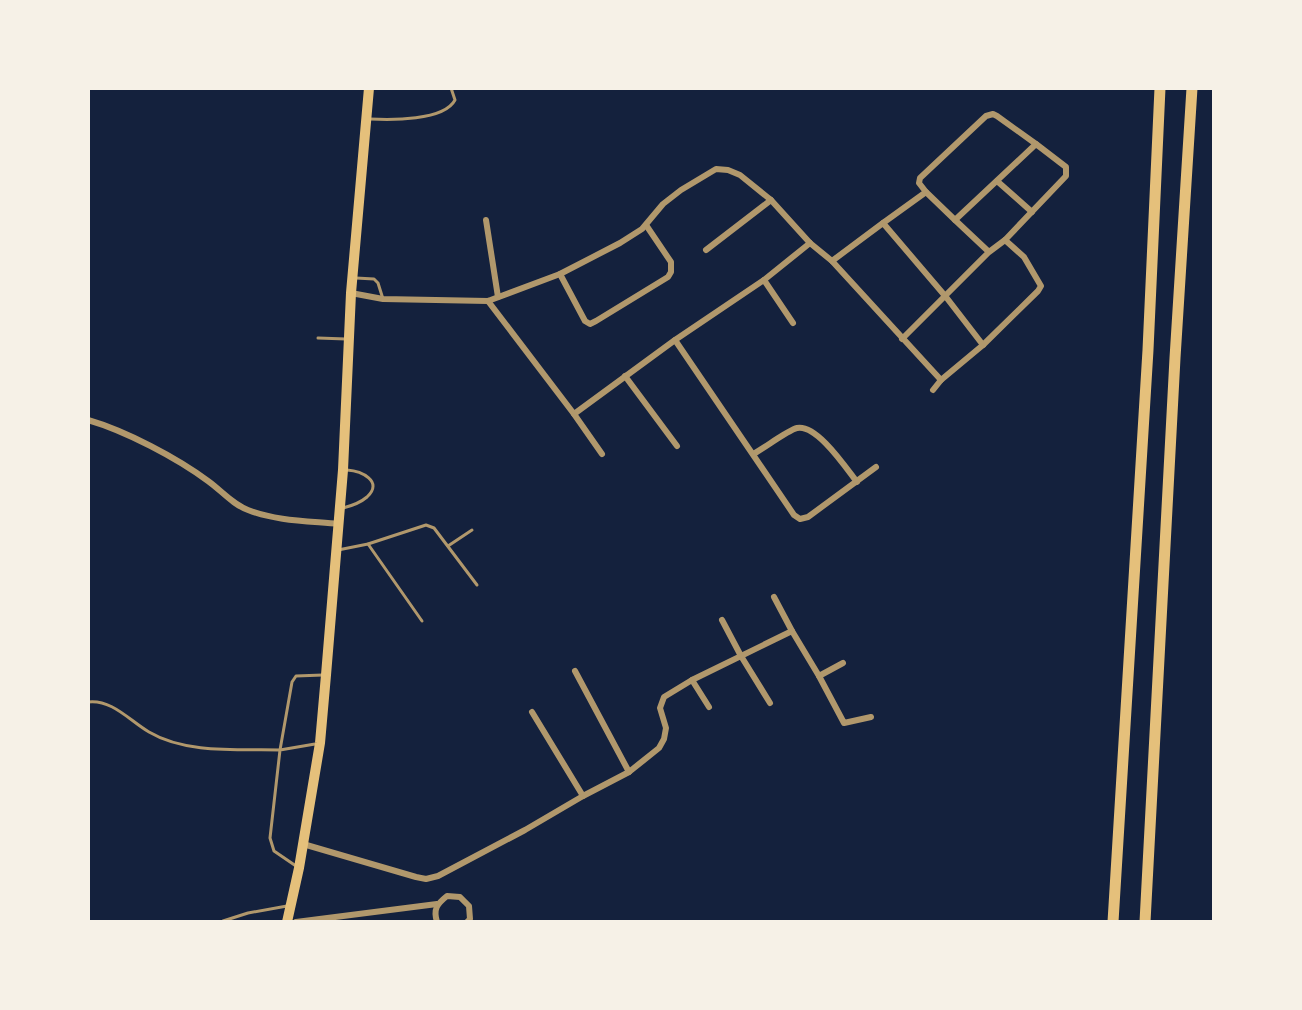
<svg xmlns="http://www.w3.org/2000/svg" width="1302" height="1010" viewBox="0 0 1302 1010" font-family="'Noto Sans',sans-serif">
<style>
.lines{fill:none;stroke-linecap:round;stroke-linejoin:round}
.service{stroke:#b1986c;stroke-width:3}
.minor{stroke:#b1986c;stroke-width:6}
.trunk{stroke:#e5c07b;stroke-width:10}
.motorway{stroke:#e5c07b;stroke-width:11}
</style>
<rect width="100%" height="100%" fill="#14213d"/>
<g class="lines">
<g class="service">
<path d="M370,119c20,1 74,2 85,-19l-4,-12"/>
<polyline points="356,278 374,279 378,283 383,299"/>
<polyline points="318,338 346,339"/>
<path d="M343,508c8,-2 17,-5 24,-11 17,-16 -6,-26 -20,-27"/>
<polyline points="368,544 422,621"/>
<polyline points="448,546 472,530"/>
<polyline points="338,550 368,544 426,525 434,528 477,585"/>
<path d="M88,702c24,-3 42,19 61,30 37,22 90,17 131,18l12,-68 4,-6 27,-1"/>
<polyline points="296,866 274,851 270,838 280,750 315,744"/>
<polyline points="223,921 248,913 287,906"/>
</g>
<g class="minor">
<polyline points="997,181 1032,212"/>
<polyline points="926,192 919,183 920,178 986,116 993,114 997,116 1036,144"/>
<polyline points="486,220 498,297"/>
<polyline points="883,223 926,192 955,220"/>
<polyline points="706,250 771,200"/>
<polyline points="832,261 883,223 946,297 983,345"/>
<polyline points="560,274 585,321 590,324 596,321 668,277 671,272 671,262 646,225"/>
<polyline points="764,280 793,323"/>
<polyline points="351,293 383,299 488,301 560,274 620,243 642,229 663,204 681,190 716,169 728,170 740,175 771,200 810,243 832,261 941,380"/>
<polyline points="488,301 574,414 602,454"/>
<polyline points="902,339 989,252 1005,240 1066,176 1066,167 1036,144 955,220 989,252"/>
<polyline points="675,340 794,515 800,519 808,517 876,467"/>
<polyline points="625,376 677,446"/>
<polyline points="933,390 941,380 983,345 1038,291 1041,286 1024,257 1005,240"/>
<polyline points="574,414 675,340 764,280 810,243"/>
<path d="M88,420c38,11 89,38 120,61 14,10 24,23 40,29 28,11 61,11 91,14"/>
<path d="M753,454c10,-5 35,-24 44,-26 20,-4 49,40 60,54"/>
<polyline points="774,597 792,631"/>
<polyline points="722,620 741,656 770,703"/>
<polyline points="575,671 629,772"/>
<polyline points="819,676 843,663"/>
<polyline points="692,680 709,707"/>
<polyline points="532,712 583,796"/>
<polyline points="303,844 416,877 426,879 438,876 525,830 583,796 629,772 659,748 664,739 666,728 660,708 664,697 692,680 792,631 819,676 844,723 871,717"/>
<polyline points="296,922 437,904"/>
<path d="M437,922c-4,-13 0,-18 10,-26l13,1 9,9 1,13 -3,3"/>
</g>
<polyline class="trunk" points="287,922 299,868 320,743 326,675 343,470 351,293 369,88"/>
<g class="motorway">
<polyline points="1113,922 1148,350 1160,88"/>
<polyline points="1145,922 1175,358 1192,88"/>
</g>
</g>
<rect width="1302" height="1010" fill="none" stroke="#f6f1e7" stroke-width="180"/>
</svg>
